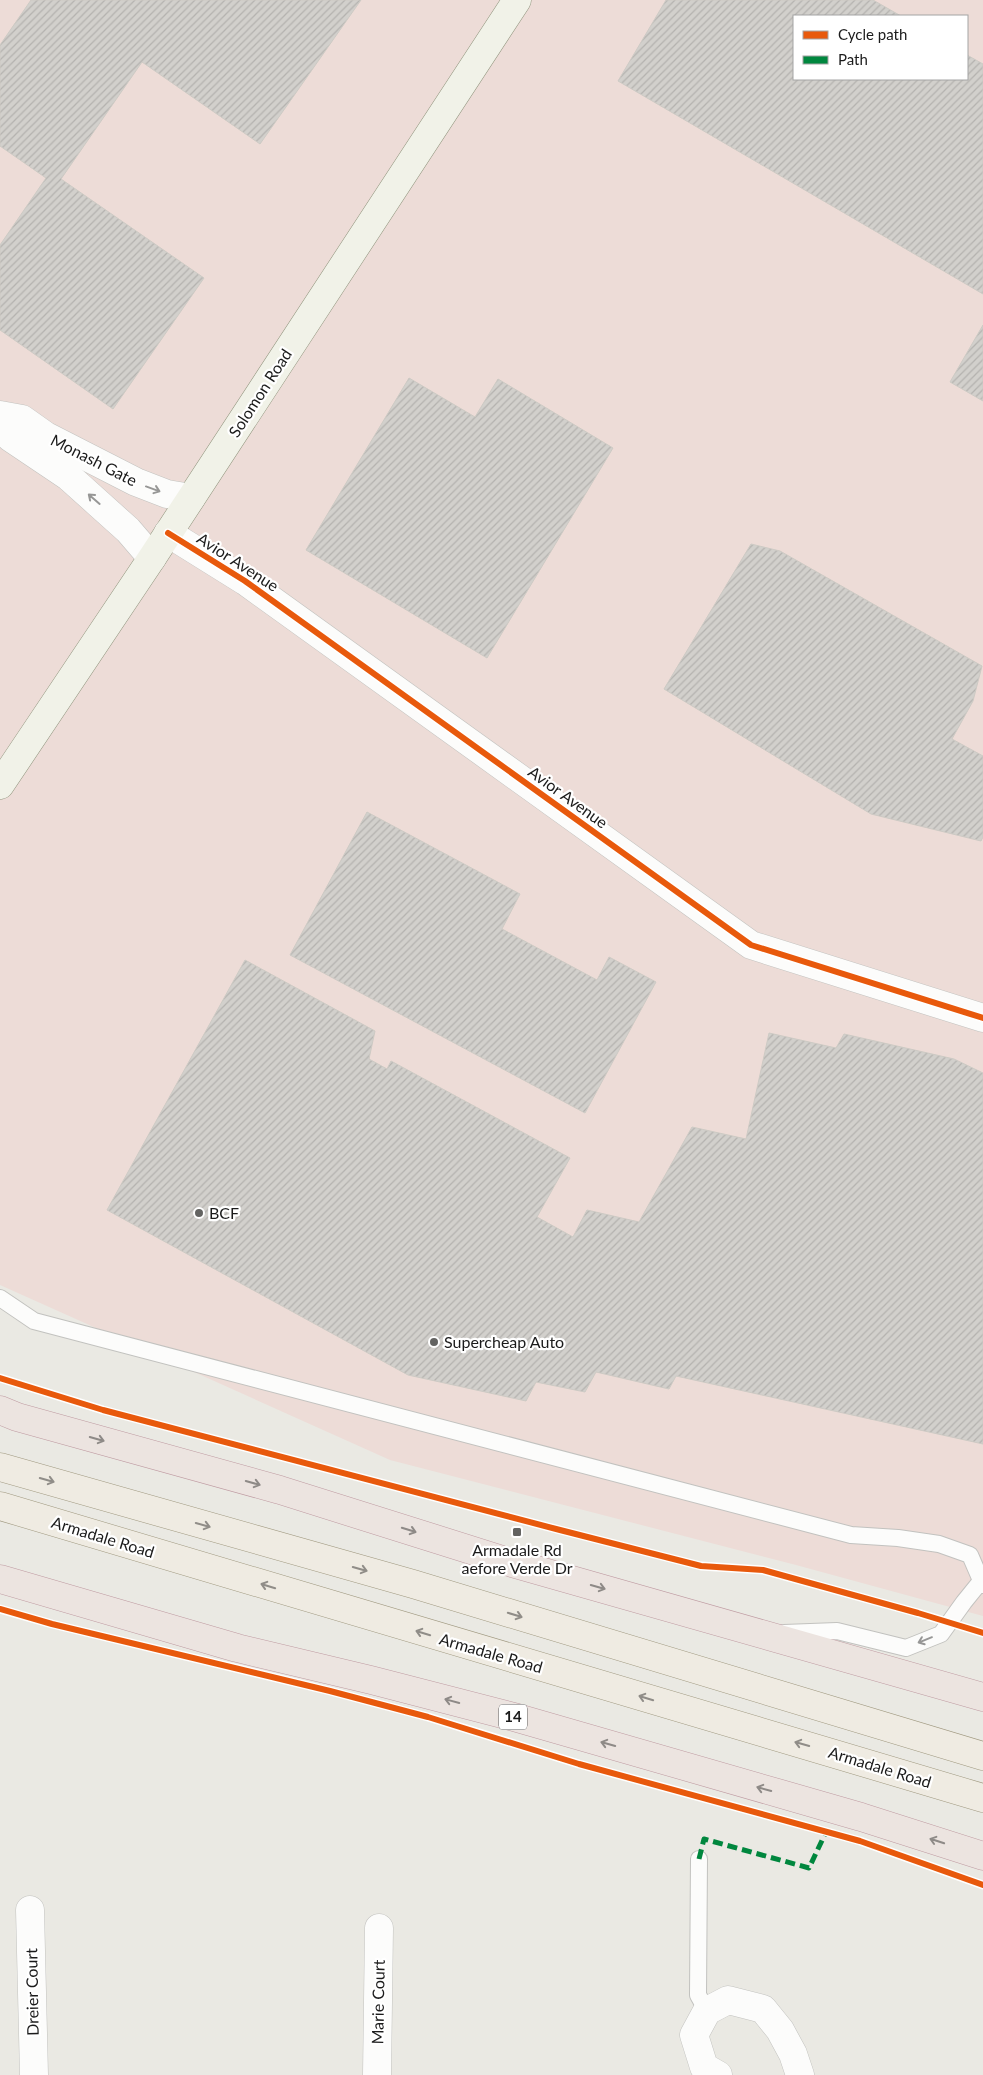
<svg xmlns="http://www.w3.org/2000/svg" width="983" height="2075" viewBox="0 0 983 2075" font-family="Lato,sans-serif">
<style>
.commercial{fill:#eddcd7;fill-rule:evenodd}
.building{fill:url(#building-hatch);stroke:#cdcac4}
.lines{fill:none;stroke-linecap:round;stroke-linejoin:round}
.service-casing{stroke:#c2c2bf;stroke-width:18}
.minor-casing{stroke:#c2c2bf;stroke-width:29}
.secondary-casing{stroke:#8f937c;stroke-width:29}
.primary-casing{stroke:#a09980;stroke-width:29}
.trunk-casing{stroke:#bf9ba2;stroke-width:29}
.service{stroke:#fcfcfb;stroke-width:16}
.minor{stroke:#fcfcfb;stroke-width:28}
.secondary{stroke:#f1f2e8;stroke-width:28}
.primary{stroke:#efebe2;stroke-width:28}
.trunk{stroke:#ece4e0;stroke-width:28}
.quiet{stroke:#00873e;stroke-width:5;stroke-dasharray:10 5;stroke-linecap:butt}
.cycleway-casing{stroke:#fff;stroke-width:9}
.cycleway{stroke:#e8590c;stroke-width:6}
.oneway{stroke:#979796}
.oneway2{stroke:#8e8a87}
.oneway3{stroke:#908d88}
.poi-dot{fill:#636361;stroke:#fff;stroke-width:2}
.labels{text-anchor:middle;stroke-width:4.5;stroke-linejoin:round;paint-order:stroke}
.shield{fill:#fff;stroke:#5f5f5f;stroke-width:1}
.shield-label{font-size:15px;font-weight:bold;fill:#1b1b1b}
.street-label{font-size:16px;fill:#1b1b1b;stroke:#fff}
.poi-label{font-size:16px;fill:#1b1b1b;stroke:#fff;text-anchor:start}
</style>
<defs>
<pattern id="building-hatch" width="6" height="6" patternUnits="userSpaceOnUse" patternTransform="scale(1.25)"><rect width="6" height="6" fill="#d2d0cc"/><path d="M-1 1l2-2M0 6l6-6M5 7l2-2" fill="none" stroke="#b4b2af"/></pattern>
</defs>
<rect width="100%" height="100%" fill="#eae9e3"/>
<path class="commercial" d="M0,0h983v1616l-187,-51 -406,-105 -390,-175zM794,16h173v63h-173z"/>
<g class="building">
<polygon points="31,0 361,0 260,144 142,62 61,179 204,278 113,409 0,330 0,245 46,178 0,146 0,45"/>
<polygon points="666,0 873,0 901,16 794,16 794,79 967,79 967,55 983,64 983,294 618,81"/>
<polygon points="983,325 983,401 950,382"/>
<polygon points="409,378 475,417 498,379 613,448 487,658 306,550"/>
<polygon points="751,544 780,551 982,666 973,701 952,739 983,756 983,837 981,841 871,814 664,689"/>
<polygon points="367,812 520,894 502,929 597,980 609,957 656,982 585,1113 290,955"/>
<polygon points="245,960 375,1031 369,1059 387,1069 391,1061 570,1158 537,1217 573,1237 587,1210 639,1222 692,1127 746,1139 769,1033 836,1048 844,1034 954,1059 983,1073 983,1444 676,1376 669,1389 596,1372 585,1392 536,1382 526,1401 408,1375 107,1210"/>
</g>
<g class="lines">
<g class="service-casing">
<g id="service">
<polyline points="0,1298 34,1321 851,1535 898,1538 939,1544 970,1555 983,1585"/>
<polyline points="784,1633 837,1631 906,1648 941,1634 964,1602 981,1581"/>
<polyline points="699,1859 698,1995 707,2011"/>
</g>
</g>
<g class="minor-casing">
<g id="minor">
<polyline points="0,415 22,419 46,436 136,482 167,494 191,498"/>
<polyline points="0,424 11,438 69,477 99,504 128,530 152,558"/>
<polyline points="168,533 245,581 751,945 983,1018"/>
<polyline points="30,1910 34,2075"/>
<polyline points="377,2075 379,1928"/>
<polyline points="718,2075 704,2067 694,2035 707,2011 728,2000 763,2009 780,2030 793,2054 800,2075"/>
</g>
</g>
<g class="secondary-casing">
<polyline id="secondary" points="0,785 152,558 517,0"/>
</g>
<g class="primary-casing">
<g id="primary">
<polyline points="0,1467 413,1584 983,1756"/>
<polyline points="0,1506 983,1798"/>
</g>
</g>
<g class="trunk-casing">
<g id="trunk">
<polyline points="0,1410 17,1417 280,1490 512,1563 983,1697"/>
<polyline points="0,1579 237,1648 371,1680 514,1717 861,1817 983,1856"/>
</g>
</g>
<use href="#service" class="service"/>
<use href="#minor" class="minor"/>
<use href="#secondary" class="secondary"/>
<use href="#primary" class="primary"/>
<use href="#trunk" class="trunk"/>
<polyline class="quiet" points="699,1859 704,1839 809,1868 826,1832"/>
<g class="cycleway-casing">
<g id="cycleway">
<polyline points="168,533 245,581 751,945 983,1018"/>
<polyline points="0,1378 103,1410 560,1530 701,1566 763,1570 918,1613 983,1633"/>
<polyline points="0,1609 52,1624 330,1691 428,1717 579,1764 860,1841 983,1885"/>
</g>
</g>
<use href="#cycleway" class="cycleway"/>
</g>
<defs><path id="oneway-shaft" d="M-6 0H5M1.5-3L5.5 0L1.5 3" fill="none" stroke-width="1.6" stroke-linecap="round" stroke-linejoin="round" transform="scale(1.25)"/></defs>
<g class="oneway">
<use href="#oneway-shaft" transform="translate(153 489) rotate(20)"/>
<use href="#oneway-shaft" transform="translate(94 499) rotate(-139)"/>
<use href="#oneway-shaft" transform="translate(925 1640) rotate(158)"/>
</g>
<g class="oneway2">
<use href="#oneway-shaft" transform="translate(97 1439) rotate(16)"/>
<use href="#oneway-shaft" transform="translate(253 1483) rotate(16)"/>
<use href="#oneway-shaft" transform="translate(409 1530) rotate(17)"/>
<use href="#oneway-shaft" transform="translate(598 1587) rotate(16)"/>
<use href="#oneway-shaft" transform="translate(452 1701) rotate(-165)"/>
<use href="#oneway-shaft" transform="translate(608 1744) rotate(-164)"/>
<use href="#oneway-shaft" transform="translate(764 1789) rotate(-164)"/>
<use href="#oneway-shaft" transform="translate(937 1841) rotate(-162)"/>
</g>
<g class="oneway3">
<use href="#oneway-shaft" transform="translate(47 1480) rotate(16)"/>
<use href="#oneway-shaft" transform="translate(203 1525) rotate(16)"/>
<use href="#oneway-shaft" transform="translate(360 1569) rotate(16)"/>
<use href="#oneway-shaft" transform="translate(268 1586) rotate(-163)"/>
<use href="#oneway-shaft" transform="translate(515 1615) rotate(17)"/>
<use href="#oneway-shaft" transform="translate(423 1633) rotate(-163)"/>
<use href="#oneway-shaft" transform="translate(646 1698) rotate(-163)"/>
<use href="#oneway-shaft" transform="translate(802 1744) rotate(-164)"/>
</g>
<g class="poi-dot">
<circle cx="199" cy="1213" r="5"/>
<circle cx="434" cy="1342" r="5"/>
<rect x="512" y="1527" width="10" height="10" rx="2.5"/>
</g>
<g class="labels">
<rect class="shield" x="499" y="1704.5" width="28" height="25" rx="4"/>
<g class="shield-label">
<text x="513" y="1722">14</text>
</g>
<g class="street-label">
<text transform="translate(260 393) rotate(-57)" y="6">Solomon Road</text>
<text transform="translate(94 460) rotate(27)" y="6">Monash Gate</text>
<text transform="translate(238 562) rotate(33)" y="6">Avior Avenue</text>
<text transform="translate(568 797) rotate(36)" y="6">Avior Avenue</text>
<text transform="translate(103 1537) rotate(17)" y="6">Armadale Road</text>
<text transform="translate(491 1653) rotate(16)" y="6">Armadale Road</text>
<text transform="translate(880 1767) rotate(17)" y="6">Armadale Road</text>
<text transform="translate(32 1992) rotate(-91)" y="6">Dreier Court</text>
<text transform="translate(378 2002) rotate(-89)" y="6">Marie Court</text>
</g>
<g class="poi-label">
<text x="209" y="1219">BCF</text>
<text x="444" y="1348">Supercheap Auto</text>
<text x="517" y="1556" text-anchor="middle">Armadale Rd<tspan x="517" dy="18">aefore Verde Dr</tspan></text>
</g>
</g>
<rect x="793" y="15" width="175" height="65" fill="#ffffff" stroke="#a4a4a4"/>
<rect x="803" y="31" width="25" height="8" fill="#e8590c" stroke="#a4a4a4"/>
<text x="838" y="40" font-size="15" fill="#1b1b1b">Cycle path</text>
<rect x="803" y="56" width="25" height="8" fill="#00873e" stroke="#a4a4a4"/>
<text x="838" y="65" font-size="15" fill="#1b1b1b">Path</text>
</svg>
